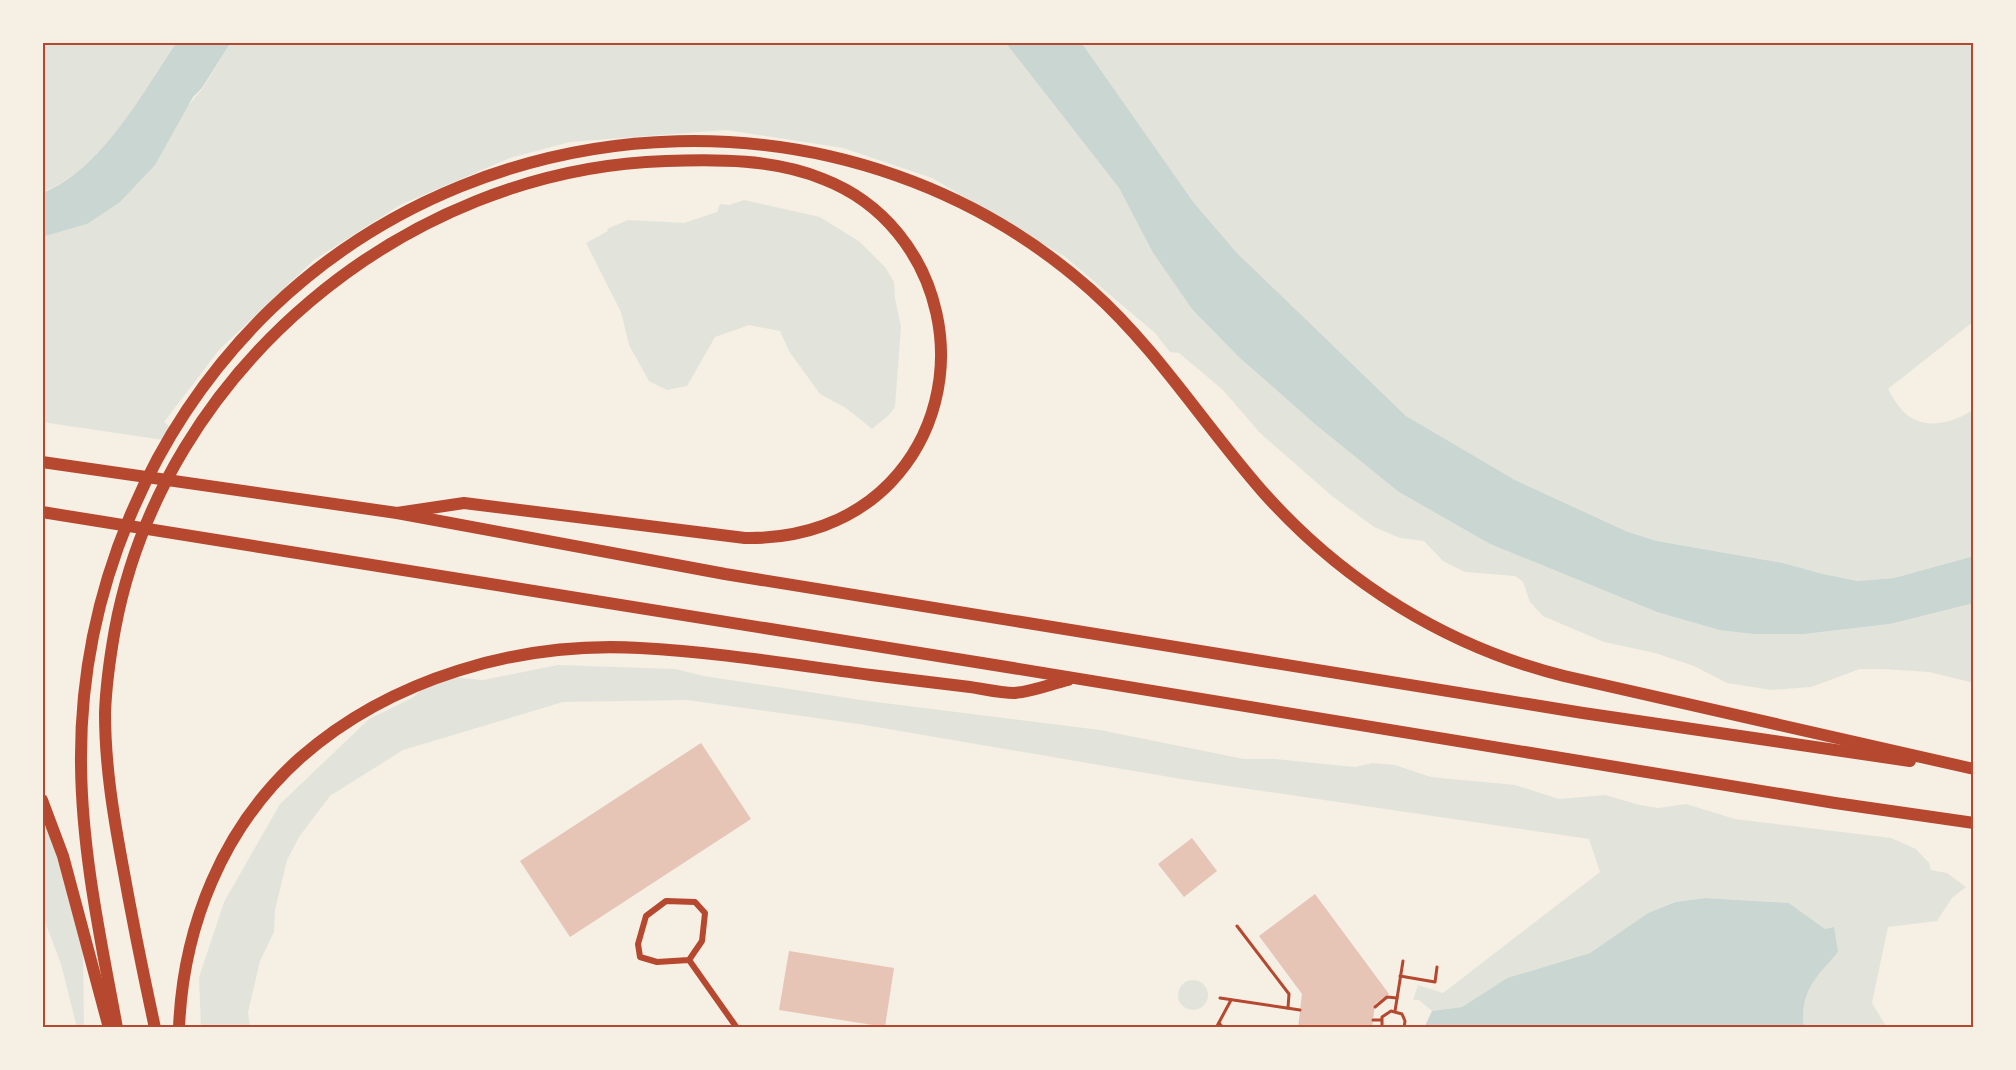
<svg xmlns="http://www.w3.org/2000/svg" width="2016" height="1070" viewBox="0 0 2016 1070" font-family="Barlow,sans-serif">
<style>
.green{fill:#e2e4dc}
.water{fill:#c9d6d2}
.building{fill:#e6c5b7}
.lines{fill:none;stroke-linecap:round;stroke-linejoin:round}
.path{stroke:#b5482f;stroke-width:3}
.minor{stroke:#b5482f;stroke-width:6}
.motorway{stroke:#b5482f;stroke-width:12}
.neatline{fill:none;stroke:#b5482f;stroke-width:2}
</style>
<rect width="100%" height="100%" fill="#f6efe4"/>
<g class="green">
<path d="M42,42h135c-35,51 -75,129 -135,150z"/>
<polygon points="231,42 1005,42 1119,188 1152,251 1399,492 1490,544 1657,612 1754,634 1804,634 1890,624 1974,603 1974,683 1929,672 1883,669 1860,669 1811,687 1771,690 1727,683 1694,666 1655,653 1604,642 1543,616 1530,602 1523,582 1515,576 1465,572 1443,561 1424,541 1400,538 1374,527 1332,496 1260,433 1223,390 1179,353 1170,352 1155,333 1064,256 932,178 843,148 726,130 570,142 510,158 400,205 314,260 219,350 164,422 175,431 170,441 42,422 42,237 87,224 203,88"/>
<path d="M1081,42h893v279l-86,68c4,7 8,14 13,20 19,23 52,15 73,0v147l-80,22 -35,3 -36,-7 -40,-11 -126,-22 -29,-9 -113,-52 -109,-64 -169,-163 -43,-50z"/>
<polygon points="744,200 820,217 860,242 885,267 894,282 895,298 901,327 895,407 890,414 872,429 846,408 820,394 789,351 780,331 749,325 715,337 687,386 667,390 649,381 629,345 621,312 586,243 608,231 607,229 628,220 684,223 717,212 720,204 729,205"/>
<path d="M558,665l117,4 29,7 164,25 232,29 144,29h31l80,8 17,-4 23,2 36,12 84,8 44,14 46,-4 35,10 18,3 28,-4 49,15 156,19 25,11 13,14 2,7 16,3 19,14 -14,11 -15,23 -49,6 -16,76 14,23 7,2h-84l-6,-5c-1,-35 14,-46 35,-71l-13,-23 -36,-26 -84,-5 -31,4 -26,11 -58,40 -83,25 -45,29 -30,4 -13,-11h-6l5,-15 25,8 157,-121 -11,-33 -408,-60 -322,-55 -172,-24 -124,2 -160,48 -73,46 -31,41 -12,23 -12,50 -1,22 -14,29 -12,51 2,16h-49l-2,-51 25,-75 56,-98 89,-85 43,-21 15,-12 25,-9 31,3z"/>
<polygon points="42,811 52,833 83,951 84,1028 77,1028 61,964 42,914"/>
<circle cx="1193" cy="995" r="15"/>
</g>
<g class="water">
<path d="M177,42h54l-29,46 -9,9 -38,68 -35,37 -33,22 -45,13v-44c60,-23 100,-100 135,-151z"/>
<polygon points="1005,42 1081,42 1194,203 1237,253 1406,416 1515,480 1628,532 1657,541 1783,563 1823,574 1858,581 1894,578 1974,556 1974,603 1890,624 1804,634 1754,634 1720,630 1657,612 1490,544 1399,492 1315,424 1239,357 1192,309 1152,251 1119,188"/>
<path d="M1705,898l84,5 36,26 9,-2 4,25c-21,25 -36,36 -35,71l6,5h-385l8,-17 30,-4 45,-29 83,-25 58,-40 27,-11z"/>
</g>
<g class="building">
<polygon points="701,743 751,819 570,937 520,861"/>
<polygon points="1192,838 1217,871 1184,897 1158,864"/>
<polygon points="1315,894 1389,994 1375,1004 1372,1028 1298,1028 1302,994 1259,936"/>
<polygon points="789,951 894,968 885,1027 779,1010"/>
</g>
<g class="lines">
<g class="path">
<polyline points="1237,926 1289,994 1288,1008"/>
<polyline points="1400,976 1435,982 1437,967"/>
<polyline points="1220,998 1300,1010"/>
<polyline points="1375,1007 1387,997 1397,998"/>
<polyline points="1395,1011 1403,961"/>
<polyline points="1373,1020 1381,1020"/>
<polyline points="1219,1023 1223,1028"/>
<polyline points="1216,1028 1231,1000"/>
<polyline points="1382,1028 1382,1017 1391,1011 1402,1014 1405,1021 1404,1028"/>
</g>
<polyline class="minor" points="689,960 657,962 640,957 638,944 646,916 666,901 695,902 705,913 702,941 689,960 737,1028"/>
<g class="motorway">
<polyline points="42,462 397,513 725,574 1583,713 1910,761"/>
<polyline points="42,512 1013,668 1835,803 1974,823"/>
<polyline points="42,800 63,856 109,1028"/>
<path d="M117,1028c-16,-87 -35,-174 -36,-263 -2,-170 68,-338 190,-456 224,-215 587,-226 820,-19 67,60 113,135 172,202 80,90 184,155 301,184l410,93"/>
<path d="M155,1028c-12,-55 -23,-110 -33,-166 -9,-49 -17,-98 -17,-149 1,-28 5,-56 10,-84 48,-258 289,-460 551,-468 51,-2 109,-2 157,18 122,47 158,209 67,304 -38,39 -90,56 -145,55l-281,-35 -67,10"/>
<path d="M179,1028c4,-102 44,-201 121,-270 91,-80 220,-117 340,-110 77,4 155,17 231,27 33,4 66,8 99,12 14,2 30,6 44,6 17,-1 37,-9 54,-13"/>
</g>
</g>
<rect width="2016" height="1070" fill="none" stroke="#f6efe4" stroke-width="87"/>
<rect x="44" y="44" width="1928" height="982" class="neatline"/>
</svg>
